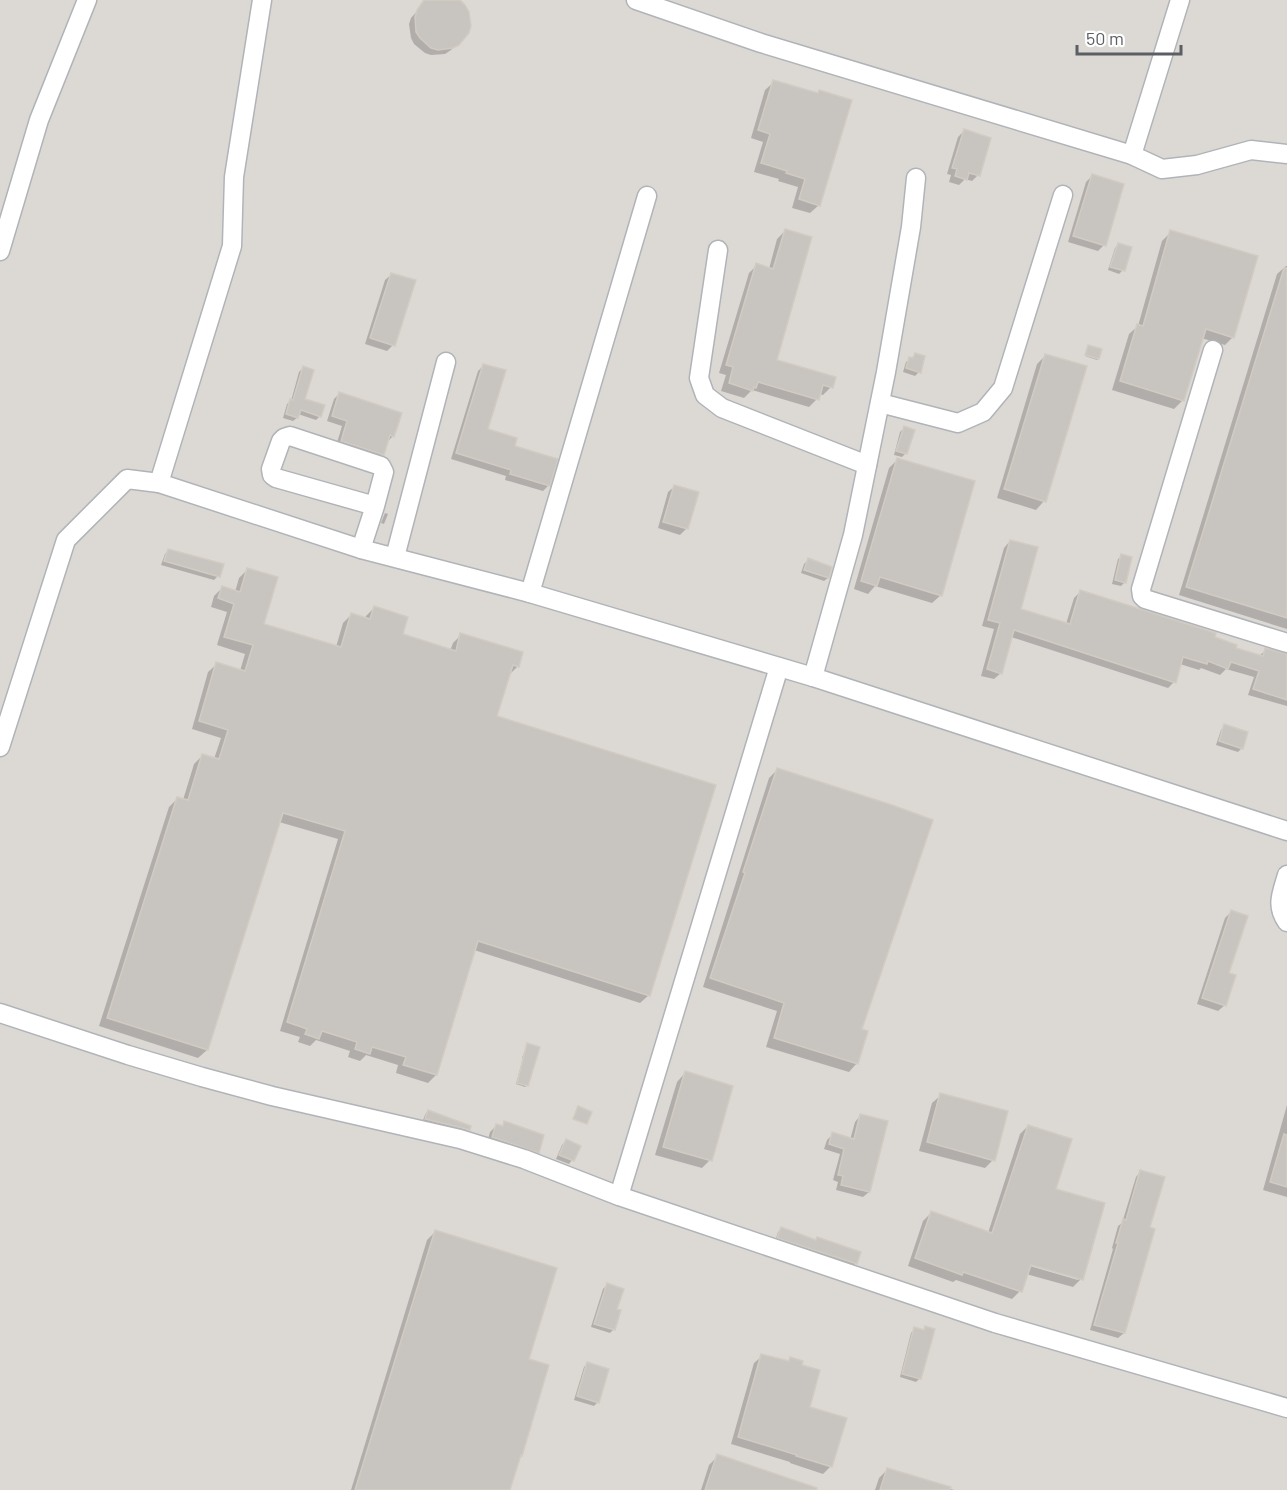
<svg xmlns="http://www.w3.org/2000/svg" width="1287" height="1490" viewBox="0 0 1287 1490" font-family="Barlow,sans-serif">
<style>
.industrial{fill:#dcd9d5}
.shadow{fill:#0003;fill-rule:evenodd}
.building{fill:#c8c5c0;stroke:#d2cbc1;stroke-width:1.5}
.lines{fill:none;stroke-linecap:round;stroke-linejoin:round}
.minor-casing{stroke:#b0b4b8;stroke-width:21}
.minor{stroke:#fff;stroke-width:18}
</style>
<rect width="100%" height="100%" fill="#edeae3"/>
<rect class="industrial" x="0" y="0" width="1287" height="1490"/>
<g class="shadow">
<polygon points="427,0 457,0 458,44 451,50 445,54 431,55 425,53 414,44 411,38 409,24 411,18"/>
<polygon points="774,82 816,94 819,91 819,205 810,213 792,208 798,187 778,181 779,179 754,172 763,142 751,138 765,90"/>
<polygon points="964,131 978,175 972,181 965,179 959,185 949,182 951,175 947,174 958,137"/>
<polygon points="1092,176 1104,245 1098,251 1068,242 1086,182"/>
<polygon points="785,231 775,361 831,387 823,395 819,394 817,399 809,407 752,390 744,398 721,391 726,375 719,373 749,273 757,265 769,269 777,239"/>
<polygon points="1171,232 1233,337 1225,345 1201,338 1182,401 1174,409 1112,390 1129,334 1138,326 1162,241"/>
<polygon points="1119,244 1123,270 1119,274 1108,270 1115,248"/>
<polygon points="1286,266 1287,266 1287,629 1179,595 1277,274"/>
<polygon points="392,274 393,345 387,351 365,344 385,280"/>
<polygon points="1088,347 1098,359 1097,360 1085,356"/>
<polygon points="915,355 919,372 915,376 903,372 906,362"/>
<polygon points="1046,355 1044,501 1036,510 997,498 1037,364"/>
<polygon points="484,365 486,430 513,447 556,460 548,486 543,491 505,480 506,476 451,459 478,371"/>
<polygon points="303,368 303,400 320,416 316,420 298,414 297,418 293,421 283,418 287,404 291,401 299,372"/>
<polygon points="339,394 393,436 388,441 382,454 377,460 336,446 342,426 327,421 334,399"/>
<polygon points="904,428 906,453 902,457 894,455 900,432"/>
<polygon points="898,459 941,595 932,603 875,586 868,594 854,589 889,468"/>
<polygon points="675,486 697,493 686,529 680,535 658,528 668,492"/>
<polygon points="385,513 388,514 384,524 381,523"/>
<polygon points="1010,541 1019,610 1066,624 1074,598 1080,592 1213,638 1234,649 1259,656 1266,650 1287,655 1287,706 1248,695 1254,677 1226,669 1220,675 1201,668 1199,670 1180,664 1174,682 1168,688 1011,637 1001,673 994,679 981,676 994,629 982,626 1004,548"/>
<polygon points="168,551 218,576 214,580 161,565 165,554"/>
<polygon points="1122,556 1125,582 1121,586 1112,584 1118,559"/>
<polygon points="808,560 828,578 824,581 801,573 804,564"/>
<polygon points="248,569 262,625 336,647 343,623 351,615 365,619 366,616 374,608 401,635 450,651 453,643 461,635 518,666 509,675 495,717 649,995 640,1003 474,950 436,1075 428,1083 396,1073 398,1065 366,1055 360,1061 348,1057 350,1051 316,1040 310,1046 298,1042 300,1037 280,1031 338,839 279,822 207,1050 198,1058 99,1026 169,807 178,798 183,800 194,764 202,756 214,759 221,738 192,729 208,672 217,664 240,671 245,654 217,645 227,612 211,607 214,596 222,588 235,592 239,578"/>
<polygon points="1225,726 1242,748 1238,752 1216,745 1221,730"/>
<polygon points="777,770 860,1030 857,1063 849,1072 766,1047 777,1011 703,987 769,778"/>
<polygon points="1231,912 1225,1005 1218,1011 1197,1004 1225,918"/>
<polygon points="528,1044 527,1085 525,1087 516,1084 523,1058 522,1058"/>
<polygon points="685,1073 710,1160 702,1168 655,1155 677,1082"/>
<polygon points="941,1095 993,1160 985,1168 919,1151 932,1103"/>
<polygon points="1287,1105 1287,1197 1263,1190"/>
<polygon points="428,1111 468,1129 465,1133 422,1123 425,1115"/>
<polygon points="860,1116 869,1192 863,1197 836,1190 838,1182 833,1180 840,1154 824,1149 827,1140 833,1134 850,1140 855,1122"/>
<polygon points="505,1123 537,1152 531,1158 487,1143 490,1132 496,1126 501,1127"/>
<path d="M1028,1126l26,64 27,89 -8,8 -47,-13 -6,17 -8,8 -56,-19 -3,2 -45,-16 15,-45 8,-8 57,20 32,-99zM1024,1261l54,16v3l-55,-16z"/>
<polygon points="566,1141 579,1147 572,1160 569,1164 556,1159 562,1145"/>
<polygon points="1141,1171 1148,1228 1154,1230 1124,1333 1118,1338 1090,1330 1113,1249 1112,1248 1118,1226 1122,1223 1136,1177"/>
<polygon points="781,1229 814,1241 817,1239 859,1253 855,1264 852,1267 775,1241 778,1232"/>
<polygon points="435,1232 527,1360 509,1490 351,1490 427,1240"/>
<polygon points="607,1285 616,1310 614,1329 610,1333 591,1327 603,1289"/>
<polygon points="925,1328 920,1378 916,1382 900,1377 911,1333 915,1329 922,1331"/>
<polygon points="762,1356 787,1362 790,1359 808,1408 846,1419 830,1467 823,1474 790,1463 790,1462 731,1444 754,1363"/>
<polygon points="587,1364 598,1402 594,1406 574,1400 584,1367"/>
<polygon points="718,1456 818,1490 701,1490 709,1465"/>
<polygon points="888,1469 954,1490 875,1490 879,1478"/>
</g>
<g class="building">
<polygon points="424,0 460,0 465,5 469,12 471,26 469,33 459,45 453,48 438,50 431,48 420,38 416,32 415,17 417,10"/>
<polygon points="773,80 818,93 819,90 852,100 820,206 799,199 805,179 786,173 787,171 761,163 770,134 758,130"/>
<polygon points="964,129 991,138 980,176 969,173 967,180 955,176 957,169 952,168"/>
<polygon points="1092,174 1124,184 1106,246 1073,236"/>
<polygon points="785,229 812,237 777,360 836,377 833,388 823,385 819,400 758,382 756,388 754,387 753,391 729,383 733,367 726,365 756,263 773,269"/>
<polygon points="1170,230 1258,256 1234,338 1206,329 1184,401 1120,381 1137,324 1143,326"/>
<polygon points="1118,243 1132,247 1125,271 1110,267"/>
<polygon points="1284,268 1287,268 1287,618 1186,587"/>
<polygon points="391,273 416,280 395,346 370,338"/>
<polygon points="1088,345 1102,349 1099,359 1085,355"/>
<polygon points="915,353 925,356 921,373 906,368 909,357 913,358"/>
<polygon points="1045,354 1087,366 1046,502 1004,489"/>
<polygon points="483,364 506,370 488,429 517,438 515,446 558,459 550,486 510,474 511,470 456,453"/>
<polygon points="303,366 314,370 305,399 325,405 321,417 301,410 298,418 286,414 290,399 293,400"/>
<polygon points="339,392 402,413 394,437 390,435 384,455 341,441 347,421 332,416"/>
<polygon points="904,426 915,430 907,454 896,451"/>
<polygon points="897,458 975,481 942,596 880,577 877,586 861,581"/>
<polygon points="674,485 699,492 688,529 663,522"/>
<polygon points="1010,540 1038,547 1021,609 1070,624 1080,590 1216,633 1215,637 1237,645 1236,648 1263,656 1265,648 1287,654 1287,700 1253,689 1259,671 1231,662 1228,669 1208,661 1207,664 1183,657 1176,683 1014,630 1002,674 987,669 1000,623 988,620"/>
<polygon points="168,549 224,564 220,577 164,561"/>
<polygon points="1121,554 1132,557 1126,583 1115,580"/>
<polygon points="808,558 832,567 829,578 804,570"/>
<polygon points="247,568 278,577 264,624 341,647 351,613 370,619 374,606 408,617 403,634 456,651 460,633 523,652 519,667 513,665 497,716 716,785 650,996 478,941 437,1075 403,1065 406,1057 372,1047 370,1054 355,1049 357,1042 322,1031 319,1039 305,1034 307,1029 287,1022 345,831 283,813 208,1050 107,1018 177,797 188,800 202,754 219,759 228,730 199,721 216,662 245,671 253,645 224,637 234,604 218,598 222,586 240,592"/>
<polygon points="1224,724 1248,732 1243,749 1219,741"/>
<polygon points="777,768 892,805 933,820 862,1029 868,1031 858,1064 774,1038 784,1003 710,978 745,873 743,872"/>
<polygon points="1231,910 1248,916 1229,973 1236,975 1226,1006 1202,998"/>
<polygon points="527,1043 540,1047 528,1086 517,1083"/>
<polygon points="685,1071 733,1086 712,1161 663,1147"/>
<polygon points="940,1093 1008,1111 995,1161 927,1142"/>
<polygon points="578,1106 592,1112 587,1124 573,1119"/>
<polygon points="428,1110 471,1126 470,1130 425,1119"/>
<polygon points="860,1114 888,1121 870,1192 841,1185 843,1176 838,1175 844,1149 829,1144 832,1132 854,1139"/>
<polygon points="504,1121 544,1135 539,1153 492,1137 496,1124 503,1126"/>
<polygon points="1028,1125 1072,1139 1056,1189 1105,1203 1083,1280 1031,1265 1022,1292 963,1272 962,1275 915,1258 931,1211 992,1233"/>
<polygon points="1284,1134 1287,1135 1287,1187 1270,1182"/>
<polygon points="566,1139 581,1146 574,1161 559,1155"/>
<polygon points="1140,1170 1165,1177 1150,1227 1155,1229 1125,1333 1094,1325 1118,1243 1116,1243 1123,1219 1126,1220"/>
<polygon points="781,1227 816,1240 817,1237 861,1252 857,1264 777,1238"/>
<polygon points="435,1230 557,1268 529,1359 549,1365 522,1456 521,1455 510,1490 355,1490"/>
<polygon points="607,1283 624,1289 617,1309 621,1310 615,1330 594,1324"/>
<polygon points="925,1326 935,1329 921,1379 902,1374 914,1327 924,1330"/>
<polygon points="761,1354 789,1361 790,1357 803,1361 802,1365 820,1370 810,1407 847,1418 832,1467 796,1456 797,1455 738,1437"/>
<polygon points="587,1362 609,1369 599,1403 577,1396"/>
<polygon points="717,1454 817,1488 816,1490 705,1490"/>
<polygon points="887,1468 951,1487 950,1490 880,1490"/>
</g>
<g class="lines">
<g class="minor-casing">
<g id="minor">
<polyline points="636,0 761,43 1132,155 1162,169 1197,165 1251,150 1287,154"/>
<polyline points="1132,155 1180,0"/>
<polyline points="718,250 699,378 705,395 722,408 867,465"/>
<polyline points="0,251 39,120 87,0"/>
<polyline points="1213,350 1141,589 1142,596 1145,599 1287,643"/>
<polyline points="880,403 958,423 983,412 1003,388 1063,195"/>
<polyline points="159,483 361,549 530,593 813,677 1287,831"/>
<polyline points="361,549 375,506 384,472 381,466 290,436 284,438 281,441 271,469 272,475 276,478 375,506"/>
<polyline points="395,557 446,362"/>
<polyline points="530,593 647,196"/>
<polyline points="813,677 853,535 886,372 911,227 916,178"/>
<polyline points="0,747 66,540 127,479 159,483 232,246 234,177 262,0"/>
<path d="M1287,875c-5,18 -12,30 0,47"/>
<polyline points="0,1013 128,1055 202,1077 272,1096 460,1139 524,1159 619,1196 995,1323 1287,1408"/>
<polyline points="619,1196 779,667"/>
</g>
</g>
<use href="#minor" class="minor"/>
</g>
<path d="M1077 45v9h104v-9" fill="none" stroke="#5b5f63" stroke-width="3"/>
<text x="1086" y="45" font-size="18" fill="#5b5f63" stroke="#ffffff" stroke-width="4.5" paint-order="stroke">50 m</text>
</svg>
